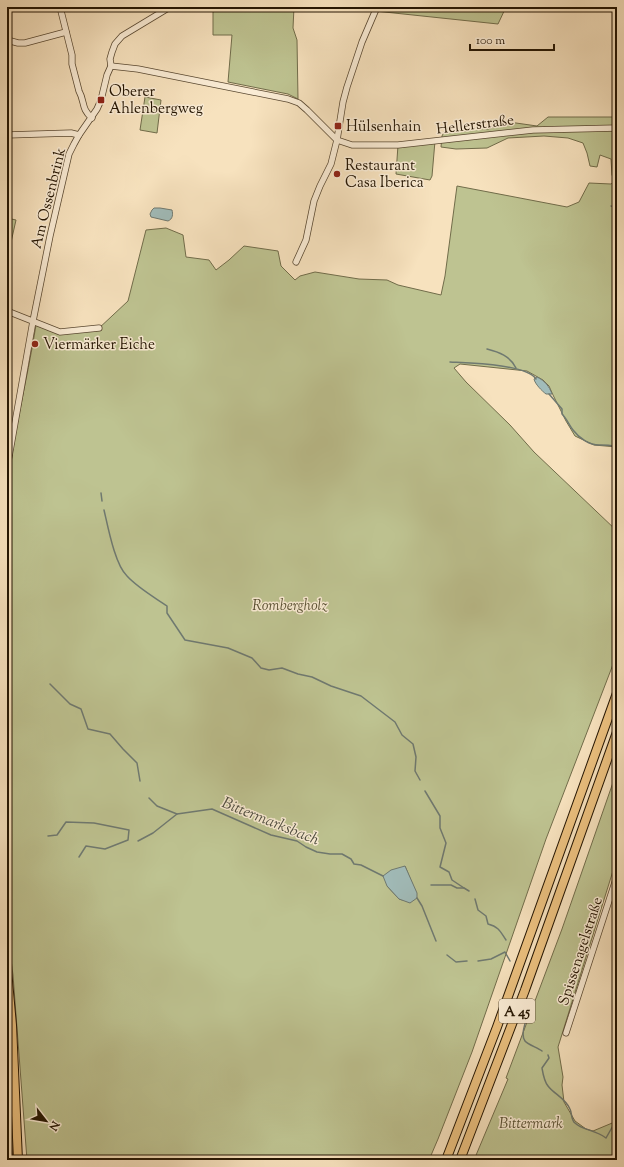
<svg xmlns="http://www.w3.org/2000/svg" width="624" height="1167" viewBox="0 0 624 1167" font-family="'Sorts Mill Goudy',serif">
<style>
.green{fill:#bec391;stroke:#716c4a;fill-rule:evenodd}
.water{fill:#a1bcba;stroke:#6f7970}
.lines{fill:none;stroke-linecap:round;stroke-linejoin:round}
.stream{stroke:#6f7970;stroke-width:1.5}
.minor-casing{stroke:#594831;stroke-width:7}
.highway-casing{stroke:#241502;stroke-width:10}
.minor{stroke:#faecd5;stroke-width:5.5}
.highway{stroke:#ecc17f;stroke-width:8}
.poi-dot{fill:#8f2418;stroke:#faecd5;stroke-width:1.5}
.labels{text-anchor:middle;stroke-width:3;stroke-linejoin:round;paint-order:stroke}
.shield{fill:#faecd5;stroke:#645641;stroke-width:1}
.shield-label{font-size:14px;font-weight:bold;fill:#241502}
.poi-label{font-size:15px;fill:#241502;stroke:#faecd5;text-anchor:start}
.street-label{font-size:15px;fill:#241502;stroke:#faecd5}
.park-label{font-size:15px;font-style:italic;fill:#5a5234;stroke:#faecd5}
.water-label{font-size:16px;font-style:italic;fill:#504f42;stroke:#faecd5}
</style>
<rect width="100%" height="100%" fill="#f7e2be"/>
<filter id="stains"><feTurbulence type="fractalNoise" baseFrequency=".005" numOctaves="4"/><feColorMatrix values="0 0 0 0 .2 0 0 0 0 .09 0 0 0 0 .02 0 0 0 .5 -.17"/></filter>
<radialGradient id="worn" r=".72"><stop offset=".6" stop-color="#630" stop-opacity="0"/><stop offset="1" stop-color="#630" stop-opacity=".3"/></radialGradient>
<g class="green">
<polygon points="217,7 294,7 293,28 297,40 298,99 288,94 228,82 232,35 213,35 213,12 217,10"/>
<polygon points="377,7 506,7 498,24 375,11"/>
<polygon points="145,97 161,100 157,133 140,130"/>
<path d="M548,117h69v330l-23,-2 -19,-9 -9,-15 -13,-26 -4,-9 -6,-6 -16,-9 -67,-7 -6,4 12,14 44,43 24,27 83,79v123l-71,185 -74,213 -34,87 -9,21h-402l-14,-185 -6,-47v-433c5,-58 20,-113 29,-170l27,6 34,-1 31,-29 18,-71 20,-2 17,7 3,22 23,3 7,10 13,-10 15,-14 34,5 3,15 14,14 5,-4 15,-4 44,7 28,1 11,5 43,10 4,-19 12,-90 110,21 12,-5 10,-19 22,1 4,-3 -3,-6 -1,-16 -11,-4 -3,12 -7,-1 -3,-13 -4,-10 -15,-5 -24,-2 -36,2 -21,10 -31,1 -15,-2 1,-11 4,-8 19,3 7,-3 16,1 21,-7 28,4zM405,866l11,27 -6,9 -11,-3 -12,-13z"/>
<polygon points="435,141 432,176 430,180 396,174 398,145"/>
<polygon points="7,218 16,220 7,260"/>
<polygon points="617,771 617,858 558,1047 563,1077 562,1085 564,1102 575,1121 586,1129 593,1131 617,1121 617,1160 474,1160 508,1079 506,1078 562,929"/>
</g>
<g class="water">
<path d="M154,208h6l12,2c1,4 1,9 -4,11l-17,-4 -1,-3 2,-4z"/>
<path d="M537,377c8,4 12,9 15,17h-6c-4,-3 -11,-10 -12,-15z"/>
<polygon points="405,866 417,893 417,898 410,903 399,899 387,886 383,876 391,870"/>
</g>
<g class="lines">
<g class="stream">
<polyline points="611,206 617,208"/>
<path d="M487,349c12,3 23,7 29,19"/>
<path d="M450,362c18,1 76,2 86,17"/>
<path d="M549,394l13,15v5c5,5 7,11 11,16 6,8 17,16 28,15 4,0 8,0 13,1l3,-3"/>
<polyline points="101,493 102,501"/>
<path d="M104,510c4,17 11,55 23,66 11,12 27,21 40,30v7l18,27 43,8 24,10 9,10 8,2 13,-2 16,6 14,3 19,9 30,10 34,26 7,13 11,9 3,13 -1,14 5,9"/>
<polyline points="50,684 70,704 81,709 88,729 110,734 123,749 137,763 140,781"/>
<polyline points="425,791 440,816 440,828 446,843 440,867 449,872 452,880 464,888"/>
<polyline points="149,798 157,806 177,814 212,809 271,835 297,841 306,847 317,852 330,854 342,854 351,859 354,864 361,865 383,876"/>
<polyline points="48,836 57,835 66,822 94,823 129,830 128,840 105,849 86,846 79,857"/>
<polyline points="138,841 153,833 177,814"/>
<polyline points="431,885 451,885 457,888 464,888 469,891"/>
<polyline points="417,898 422,906 436,941"/>
<path d="M475,899l3,11 8,6 2,8c11,3 12,7 18,16"/>
<polyline points="447,955 456,962 467,961"/>
<polyline points="478,961 491,959 505,952 510,961"/>
<path d="M528,1007c1,11 -9,26 -3,34 2,3 13,7 17,10"/>
<path d="M548,1055l1,3 -7,10c1,6 2,13 6,18 6,8 17,12 22,23 2,4 1,11 5,14 7,7 21,7 31,15l8,-14 3,-3"/>
</g>
<g class="minor-casing">
<g id="minor">
<path d="M60,7l12,48v9l7,27c6,11 2,18 13,27"/>
<polyline points="7,40 18,43 25,43 66,32"/>
<polyline points="111,66 138,69 288,99 299,103 307,110 337,140 352,145 398,145 533,130 617,128"/>
<polyline points="7,135 71,133 79,135"/>
<polyline points="296,262 306,240 314,201 320,186 331,164 337,140 343,102 347,87 362,42 377,7"/>
<polyline points="7,311 60,332 99,328"/>
<polyline points="7,468 33,321 50,236 69,154 74,144 79,135 97,109 101,100 107,75 111,66 110,59 112,52 115,44 122,36 170,7"/>
<polyline points="566,1033 617,876"/>
</g>
</g>
<g class="highway-casing">
<g id="highway">
<polyline points="7,970 12,1025 18,1160"/>
<polyline points="7,1139 8,1160"/>
<polyline points="446,1160 497,1027 617,693"/>
<polyline points="460,1160 525,990 617,732"/>
</g>
</g>
<use href="#minor" class="minor"/>
<use href="#highway" class="highway"/>
</g>
<g class="poi-dot">
<rect x="97" y="96" width="8" height="8" rx="2"/>
<rect x="334" y="122" width="8" height="8" rx="2"/>
<circle cx="337" cy="174" r="4"/>
<circle cx="35" cy="344" r="4"/>
</g>
<g class="labels">
<rect class="shield" x="499" y="999" width="36" height="24" rx="3"/>
<g class="shield-label">
<text x="517" y="1016">A 45</text>
</g>
<g class="poi-label">
<text x="109" y="96">Oberer<tspan x="109" dy="17">Ahlenbergweg</tspan></text>
<text x="346" y="131">Hülsenhain</text>
<text x="345" y="170">Restaurant<tspan x="345" dy="17">Casa Iberica</tspan></text>
<text x="43" y="349">Viermärker Eiche</text>
</g>
<g class="street-label">
<text transform="translate(475 124) rotate(-7)" y="5">Hellerstraße</text>
<text transform="translate(48 198) rotate(-76)" y="5">Am Ossenbrink</text>
<text transform="translate(580 951) rotate(-72)" y="5">Spissenagelstraße</text>
</g>
<g class="park-label">
<text x="290" y="610">Rombergholz</text>
<text x="531" y="1128">Bittermark</text>
</g>
<g class="water-label">
<text transform="translate(271 820) rotate(22)" y="6">Bittermarksbach</text>
</g>
</g>
<rect width="624" height="1167" fill="none" stroke="#f7e2be" stroke-width="24"/>
<rect x="8" y="8" width="608" height="1151" fill="none" stroke="#241502" stroke-width="2"/>
<rect x="12" y="12" width="600" height="1143" fill="none" stroke="#241502"/>
<g transform="translate(46 1121) rotate(121)" stroke="#faecd5" stroke-width="3" paint-order="stroke">
<path d="M0-3L7 15L0 10L-7 15Z" fill="#241502"/>
<text y="-6" font-size="11" font-weight="bold" text-anchor="middle" fill="#241502">N</text>
</g>
<path d="M470 44v6h84v-6" fill="none" stroke="#241502" stroke-width="2"/>
<text x="476" y="44" font-size="12" fill="#241502" stroke="#faecd5" stroke-width="3" paint-order="stroke">100 m</text>
<rect width="100%" height="100%" filter="url(#stains)"/>
<rect width="100%" height="100%" fill="url(#worn)"/>
</svg>
